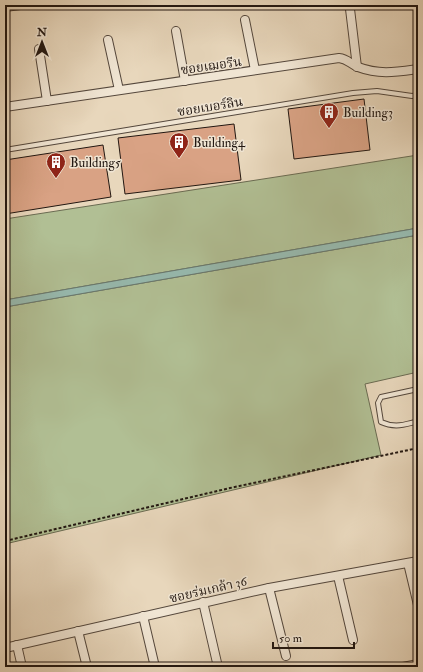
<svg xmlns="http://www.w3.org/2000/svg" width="423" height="672" viewBox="0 0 423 672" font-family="'IM FELL Double Pica','Noto Serif Thai',serif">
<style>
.green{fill:#b1bf94;stroke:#6a6b52}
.water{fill:#97baaf;stroke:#687970}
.building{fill:#d9a284;stroke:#221711}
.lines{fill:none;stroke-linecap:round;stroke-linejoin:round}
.lane-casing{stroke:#54473c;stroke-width:6}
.street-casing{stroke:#54473c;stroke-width:10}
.path{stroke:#221711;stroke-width:2;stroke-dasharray:3 2;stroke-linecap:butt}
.lane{stroke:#f0e5d3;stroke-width:4}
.street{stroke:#f0e5d3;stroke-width:8}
.labels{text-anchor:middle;stroke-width:3;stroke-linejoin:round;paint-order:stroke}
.street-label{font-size:13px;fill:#221711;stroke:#f0e5d3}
.poi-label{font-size:13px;fill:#221711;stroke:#f0e5d3;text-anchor:start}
</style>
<rect width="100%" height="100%" fill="#e8d7bc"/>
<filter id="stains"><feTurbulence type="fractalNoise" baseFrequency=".005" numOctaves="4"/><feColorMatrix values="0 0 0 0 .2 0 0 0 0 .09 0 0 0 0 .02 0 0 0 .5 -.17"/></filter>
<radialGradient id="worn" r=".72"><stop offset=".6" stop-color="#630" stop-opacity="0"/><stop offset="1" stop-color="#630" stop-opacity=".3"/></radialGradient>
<g class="green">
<polygon points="418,155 418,228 5,300 5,219"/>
<polygon points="418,235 418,372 365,384 381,455 5,544 5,307"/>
</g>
<polygon class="water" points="418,228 418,235 5,307 5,300"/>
<g class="building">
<polygon points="364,99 370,150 294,159 288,109"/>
<polygon points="234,124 241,180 125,194 118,138"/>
<polygon points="103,145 111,197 5,214 5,160"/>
</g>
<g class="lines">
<g class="lane-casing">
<g id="lane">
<polyline points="5,150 353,93 377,91 412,96 418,95"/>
<path d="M418,389l-37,8 -3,6 3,19c13,6 24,3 37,-1"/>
</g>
</g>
<g class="street-casing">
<g id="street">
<polyline points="5,7 20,5"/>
<polyline points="350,9 357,67"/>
<polyline points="245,20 255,70"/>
<polyline points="176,31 185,81"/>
<polyline points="108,40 119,90"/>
<polyline points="39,49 47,101"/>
<path d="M5,107l334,-49c9,1 11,6 19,9 21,8 38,5 60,2"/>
<polyline points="408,563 418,605"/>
<polyline points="338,576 353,640"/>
<polyline points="269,588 286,656"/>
<polyline points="203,602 218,667"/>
<polyline points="143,616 155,667"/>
<polyline points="78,631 87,667"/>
<polyline points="17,645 22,667"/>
<polyline points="5,648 269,588 418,561"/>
<polyline points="403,667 418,664"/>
</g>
</g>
<polyline class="path" points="5,541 230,488 418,448"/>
<use href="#lane" class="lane"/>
<use href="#street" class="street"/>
</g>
<defs>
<g id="building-pin" transform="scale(1)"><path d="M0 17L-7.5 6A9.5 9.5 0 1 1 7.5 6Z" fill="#8f2418" stroke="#f0e5d3"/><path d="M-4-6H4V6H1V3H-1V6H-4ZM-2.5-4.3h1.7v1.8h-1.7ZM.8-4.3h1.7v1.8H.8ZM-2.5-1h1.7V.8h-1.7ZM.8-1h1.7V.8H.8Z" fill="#fff"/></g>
</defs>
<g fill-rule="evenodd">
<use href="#building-pin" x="329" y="112"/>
<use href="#building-pin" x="179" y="142"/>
<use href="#building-pin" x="56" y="162"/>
</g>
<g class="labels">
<g class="street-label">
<text transform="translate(211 65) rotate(-8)" y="5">ซอยเฌอรีน</text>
<text transform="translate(210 106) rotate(-9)" y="5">ซอยเบอร์ลิน</text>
<text transform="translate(208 589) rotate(-13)" y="5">ซอยร่มเกล้า 36</text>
</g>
<g class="poi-label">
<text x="343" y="117">Building3</text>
<text x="193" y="147">Building4</text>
<text x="70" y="167">Building5</text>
</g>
</g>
<rect width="423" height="672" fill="none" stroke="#e8d7bc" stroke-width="20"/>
<rect x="6" y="6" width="411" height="660" fill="none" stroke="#221711" stroke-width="2"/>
<rect x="10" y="10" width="403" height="652" fill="none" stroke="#221711"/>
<g transform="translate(42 42)" stroke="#f0e5d3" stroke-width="3" paint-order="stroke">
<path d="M0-3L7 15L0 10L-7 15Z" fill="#221711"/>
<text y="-6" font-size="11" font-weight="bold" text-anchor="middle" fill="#221711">N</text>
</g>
<path d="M273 642v6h81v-6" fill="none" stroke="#221711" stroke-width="2"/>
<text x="279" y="642" font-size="12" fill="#221711" stroke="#f0e5d3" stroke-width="3" paint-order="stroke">50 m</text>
<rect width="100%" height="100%" filter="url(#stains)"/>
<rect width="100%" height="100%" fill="url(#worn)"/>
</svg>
